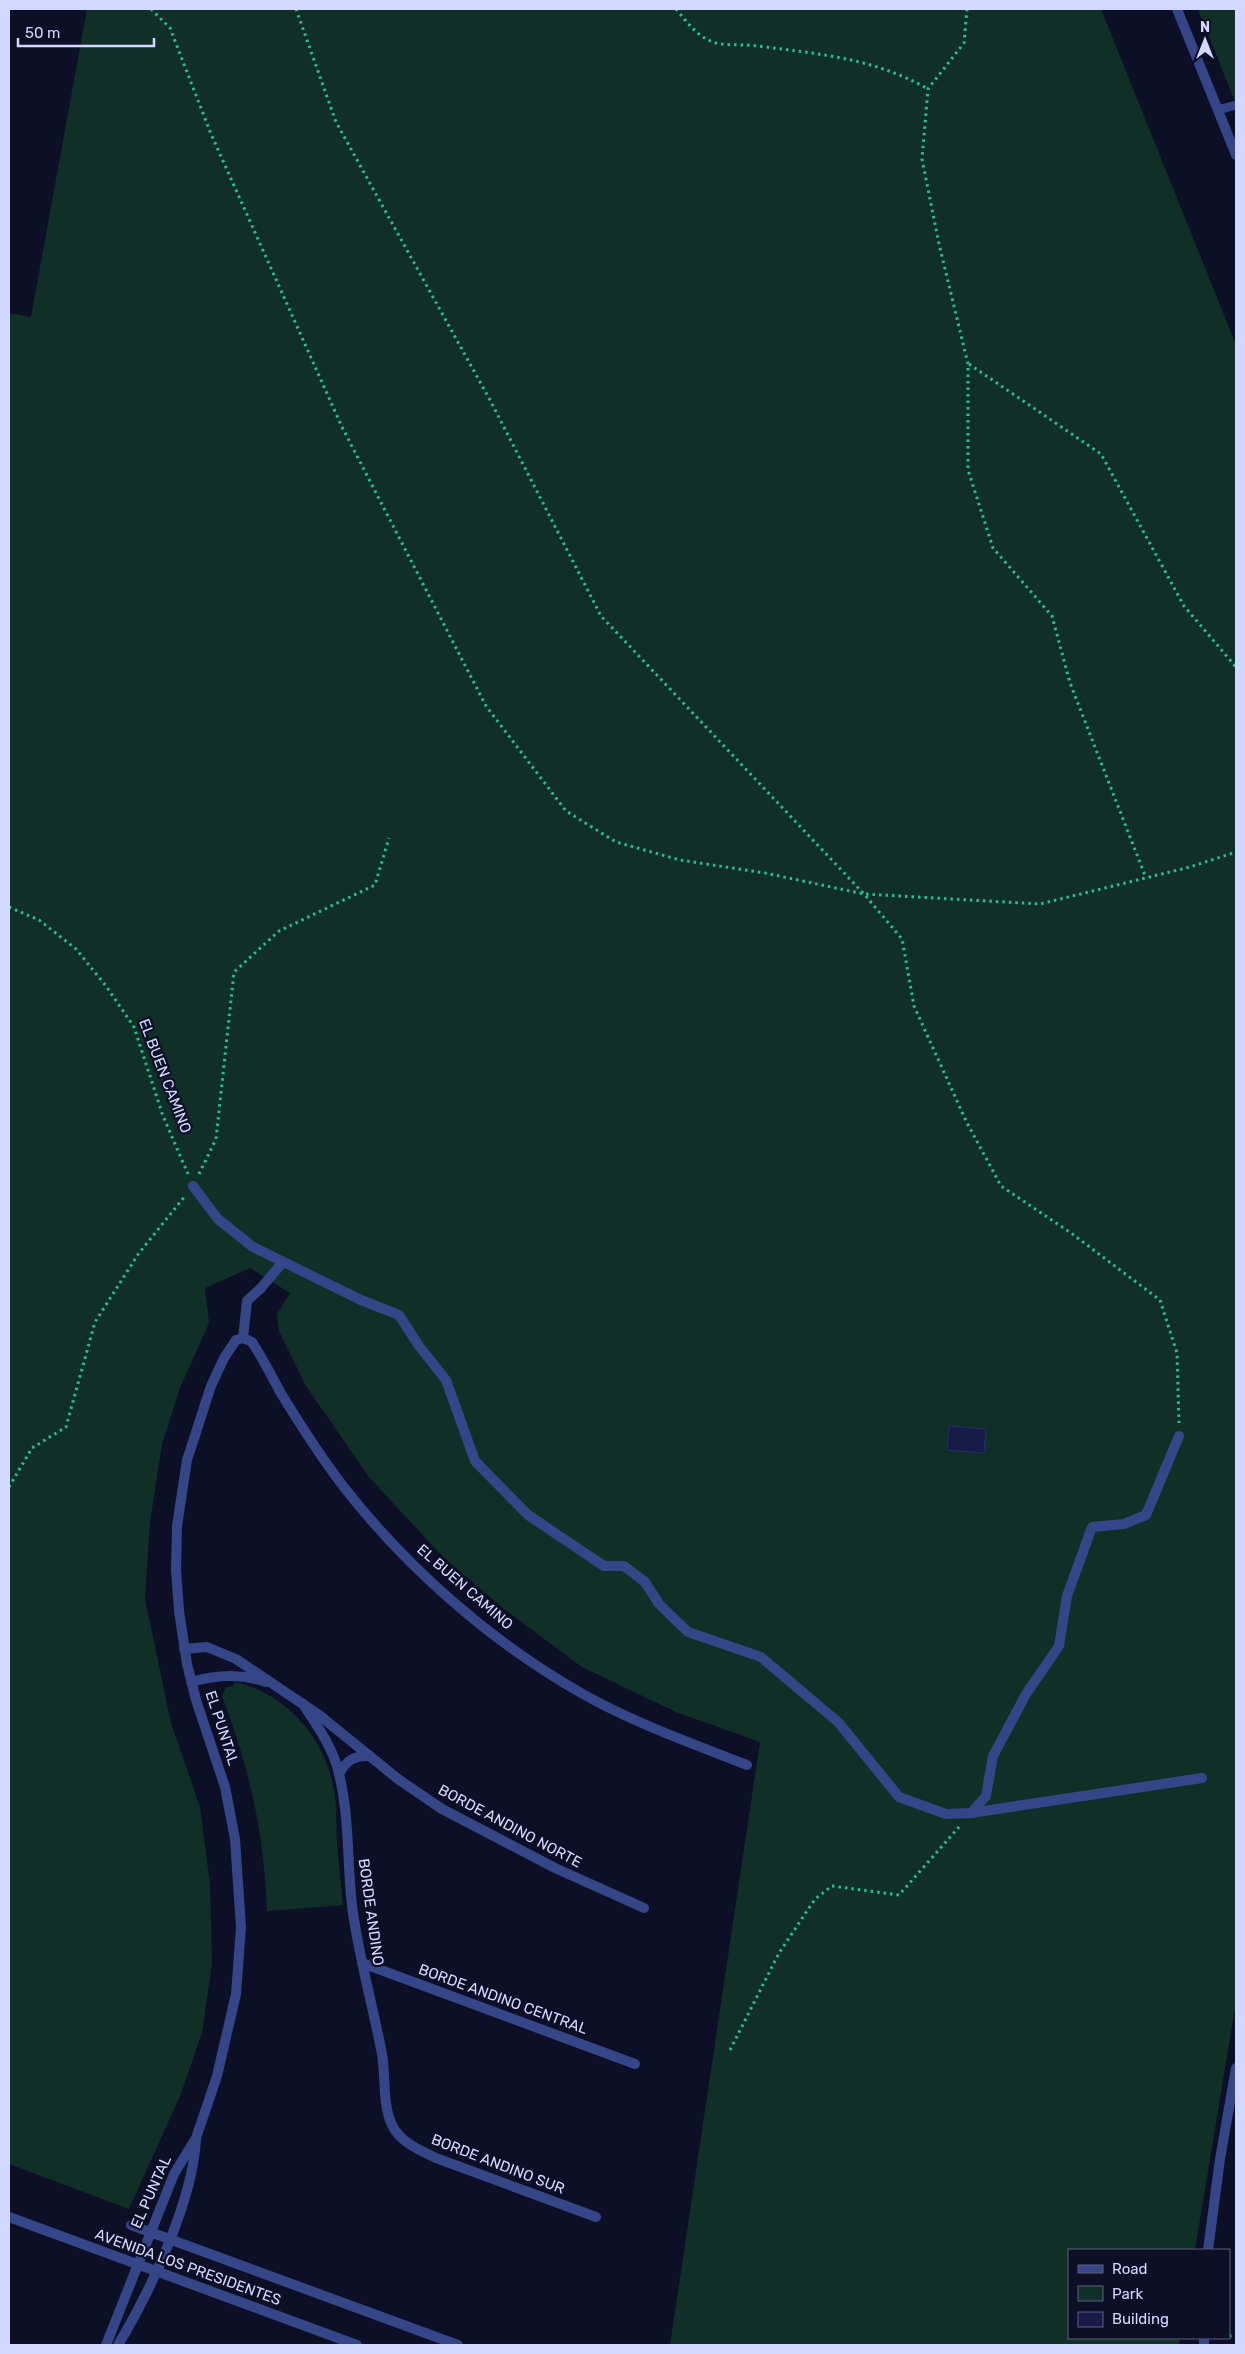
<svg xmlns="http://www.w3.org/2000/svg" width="1245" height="2354" viewBox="0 0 1245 2354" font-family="Rubik,sans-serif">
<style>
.green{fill:#103027}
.building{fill:#181a48;stroke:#282c76}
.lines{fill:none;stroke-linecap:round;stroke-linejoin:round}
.path{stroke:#26bf91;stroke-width:3;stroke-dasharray:2.5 4;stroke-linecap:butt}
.service{stroke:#354688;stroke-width:9}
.minor{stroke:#354688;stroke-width:10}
.tertiary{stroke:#354688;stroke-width:10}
.labels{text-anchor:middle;stroke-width:4.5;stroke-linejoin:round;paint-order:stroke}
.street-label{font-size:15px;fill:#d2d8ff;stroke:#0d0f26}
</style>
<rect width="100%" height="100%" fill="#0d0f26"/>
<g class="green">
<polygon points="87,9 1101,9 1236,345 1236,2002 1195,2250 1069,2250 1069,2338 1180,2338 1179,2345 670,2345 760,1742 676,1712 582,1667 504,1609 443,1557 369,1477 306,1386 279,1331 277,1314 290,1293 250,1268 205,1288 209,1323 180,1388 162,1444 150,1522 145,1599 171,1723 200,1807 210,1885 212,1964 202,2033 180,2096 129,2209 9,2164 9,313 31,317"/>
<polygon points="1198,9 1236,9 1236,104"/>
<path d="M234,1682c52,11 91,56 100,108 3,18 2,36 3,54 2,20 4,40 6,61l-76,6c-3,-79 -17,-141 -45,-215l4,-9 7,-1z"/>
</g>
<polygon class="building" points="949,1426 986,1429 984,1453 947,1450"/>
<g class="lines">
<g class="path">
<polyline points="151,9 170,28 211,134 342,427 486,706 566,811 616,842 680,860 765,873 864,894 1040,904 1190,867 1236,852"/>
<polyline points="296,9 336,122 490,400 601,616 864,894 902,939 914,1006 966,1121 1001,1186 1071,1233 1160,1300 1177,1353 1179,1423"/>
<path d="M676,9c11,13 22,29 40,34 14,3 29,1 42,3 61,8 116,12 170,43"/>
<polyline points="967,9 964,43 928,89 922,159 939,244 968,364 968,470 993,548 1052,616 1070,683 1146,878"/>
<polyline points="969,364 1101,454 1184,606 1236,667"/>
<polyline points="9,907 39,920 76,949 106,986 134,1027 163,1116 188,1174"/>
<polyline points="199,1174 216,1139 234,972 279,931 375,885 389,838"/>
<polyline points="9,1487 32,1448 66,1427 95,1322 139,1253 185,1196"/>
<polyline points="730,2050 779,1953 815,1899 832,1886 899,1895 959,1827"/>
<polyline points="1229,2336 1236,2335"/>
</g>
<polyline class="service" points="1218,110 1236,105"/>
<g class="minor">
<polyline points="193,1186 218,1219 253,1247 361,1300 399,1315 419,1346 446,1380 475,1461 528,1515 604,1566 624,1566 645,1582 659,1604 688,1632 761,1657 838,1722 899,1797 946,1814 971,1813 1202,1778"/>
<path d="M243,1338l9,4c11,17 20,35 30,53 19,31 39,62 61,91 64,82 147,155 238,207 53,30 110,50 166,72"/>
<polyline points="243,1338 247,1301 261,1288 283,1262"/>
<polyline points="184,1649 207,1647 236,1659 319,1715 398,1779 442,1809 555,1868 644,1908"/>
<path d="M191,1682c25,-7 50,-9 75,0"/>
<path d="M303,1704c12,19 26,38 33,59 15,48 10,101 17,150 7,48 20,94 29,141 4,22 0,50 10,71 8,17 27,25 44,33l160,59"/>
<path d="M339,1774c7,-13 15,-19 31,-18"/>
<polyline points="971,1813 986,1796 993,1756 1026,1694 1059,1646 1067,1596 1092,1527 1124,1524 1146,1515 1179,1436"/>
<polyline points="362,1963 635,2064"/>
<polyline points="131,2225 458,2345"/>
<polyline points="106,2345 174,2174 196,2138 217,2076 236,1994 241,1927 235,1839 225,1787 196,1700 187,1664 179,1611 176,1570 177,1526 187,1460 211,1386 224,1358 236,1340 243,1338"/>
<path d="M118,2345c32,-53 75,-144 78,-206"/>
</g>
<g class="tertiary">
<polyline points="1177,9 1236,155"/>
<polyline points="9,2217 357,2345"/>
<polyline points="1208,2250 1220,2159 1236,2068"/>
<polyline points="1204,2345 1204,2338"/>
</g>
</g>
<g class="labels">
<g class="street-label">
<text transform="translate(165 1076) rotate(69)" y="5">EL BUEN CAMINO</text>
<text transform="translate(465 1587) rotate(41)" y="5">EL BUEN CAMINO</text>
<text transform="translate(222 1728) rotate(72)" y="5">EL PUNTAL</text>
<text transform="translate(510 1826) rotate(28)" y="5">BORDE ANDINO NORTE</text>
<text transform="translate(371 1912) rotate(82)" y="5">BORDE ANDINO</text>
<text transform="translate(503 1999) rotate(20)" y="5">BORDE ANDINO CENTRAL</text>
<text transform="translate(498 2164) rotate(21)" y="5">BORDE ANDINO SUR</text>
<text transform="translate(151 2192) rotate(-66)" y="5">EL PUNTAL</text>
<text transform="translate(188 2267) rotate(20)" y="5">AVENIDA LOS PRESIDENTES</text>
</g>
</g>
<rect width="1245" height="2354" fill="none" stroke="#d2d8ff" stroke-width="20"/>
<rect x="1068" y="2249" width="162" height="90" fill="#0d0f26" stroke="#5c5f7d"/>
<rect x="1078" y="2265" width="25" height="8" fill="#354688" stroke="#5c5f7d"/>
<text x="1112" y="2274" font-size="15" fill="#d2d8ff">Road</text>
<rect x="1078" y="2286" width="25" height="15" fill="#103027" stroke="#5c5f7d"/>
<text x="1112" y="2299" font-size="15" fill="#d2d8ff">Park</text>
<rect x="1078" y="2312" width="25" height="15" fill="#181a48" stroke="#5c5f7d"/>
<text x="1112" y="2324" font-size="15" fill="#d2d8ff">Building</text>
<g transform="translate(1205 40)" stroke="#0d0f26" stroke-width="4" paint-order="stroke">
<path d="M0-4L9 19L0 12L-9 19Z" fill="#d2d8ff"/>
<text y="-8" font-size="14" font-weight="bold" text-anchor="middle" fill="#d2d8ff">N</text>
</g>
<path d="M18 38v8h136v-8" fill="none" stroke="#d2d8ff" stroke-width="2.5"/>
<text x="25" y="38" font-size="15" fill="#d2d8ff" stroke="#0d0f26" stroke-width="4" paint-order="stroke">50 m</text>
</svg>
